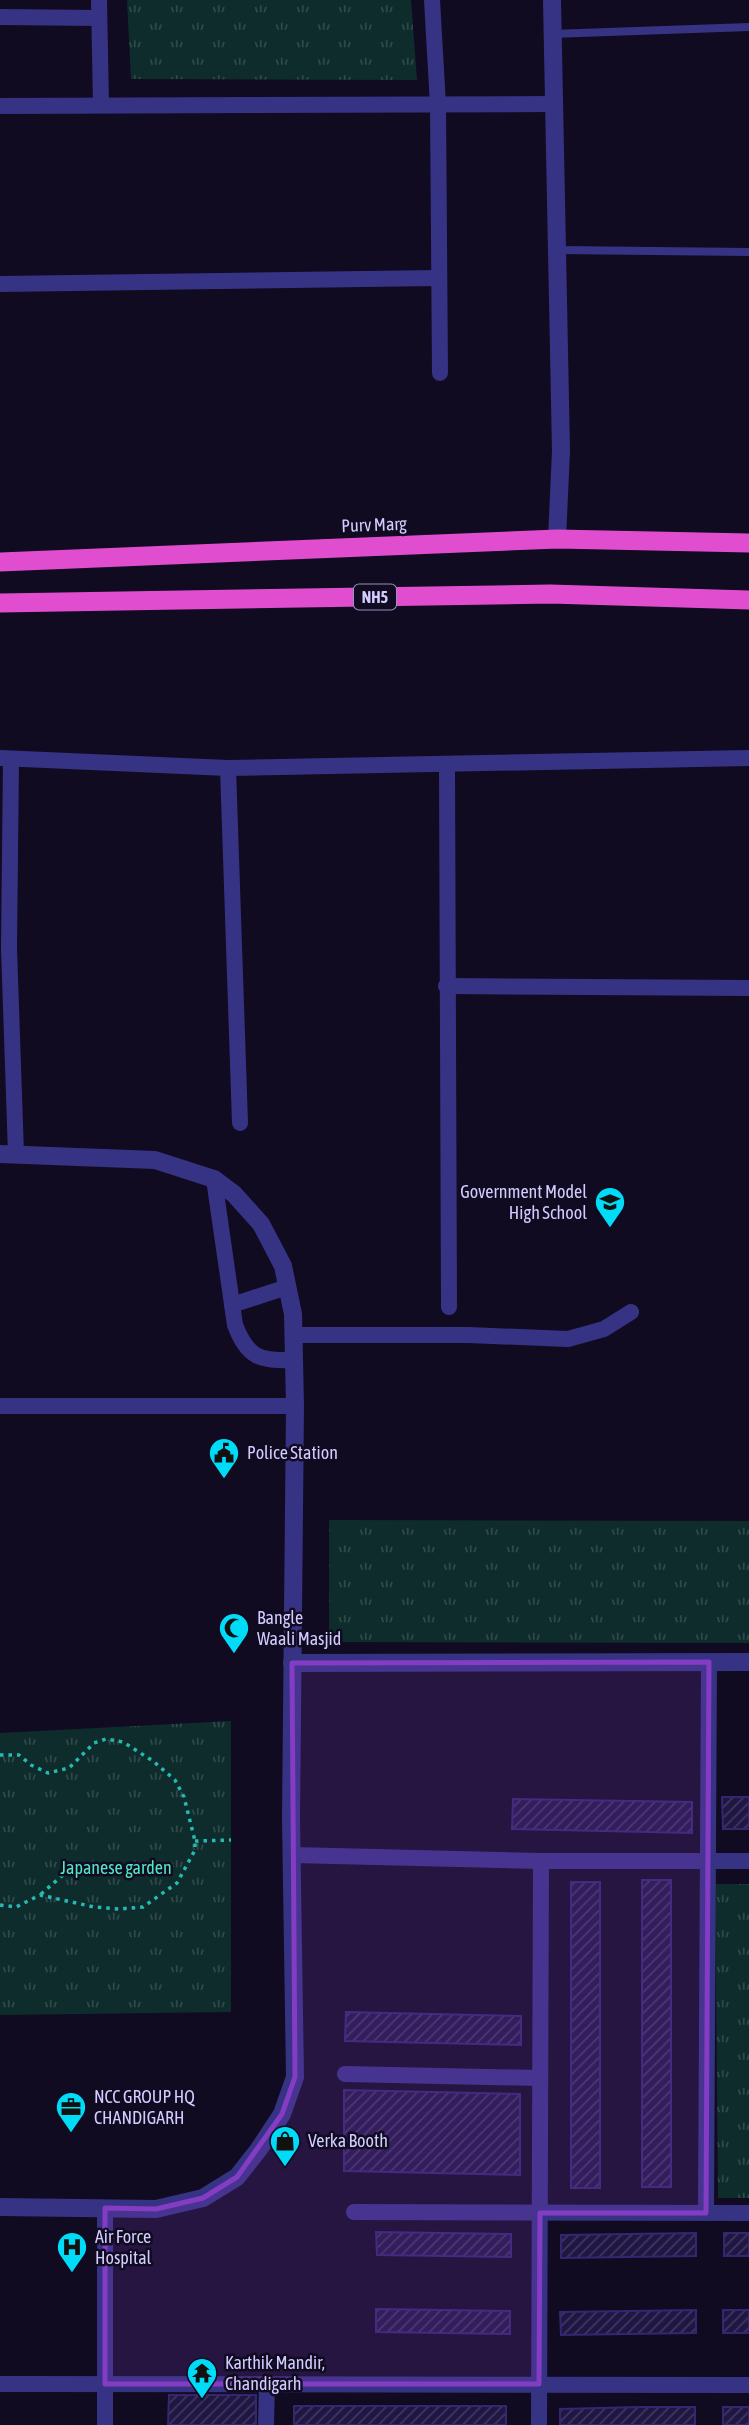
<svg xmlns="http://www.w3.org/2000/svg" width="749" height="2425" viewBox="0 0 749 2425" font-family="'Asap Condensed',sans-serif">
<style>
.grass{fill:url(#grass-tufts)}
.building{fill:url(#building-hatch);stroke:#362672;stroke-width:2}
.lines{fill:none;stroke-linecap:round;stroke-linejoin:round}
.path{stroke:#25bab3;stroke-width:3.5;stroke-dasharray:3.5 5;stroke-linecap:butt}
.service{stroke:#373384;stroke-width:8}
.minor{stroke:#373384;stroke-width:16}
.tertiary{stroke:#373384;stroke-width:18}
.trunk{stroke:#e04dce;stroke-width:19}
.marked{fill:#843cc5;fill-opacity:0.2;stroke:#843cc5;stroke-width:5;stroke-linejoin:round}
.labels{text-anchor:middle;stroke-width:5;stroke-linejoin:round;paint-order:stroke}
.shield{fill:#100b21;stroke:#9892bc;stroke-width:2}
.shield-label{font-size:16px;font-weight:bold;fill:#d2ccff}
.street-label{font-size:18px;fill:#d2ccff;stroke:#100b21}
.poi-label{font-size:18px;fill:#d2ccff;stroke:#100b21;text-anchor:start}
.park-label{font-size:18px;fill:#4fe8c4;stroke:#100b21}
</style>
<defs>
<pattern id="grass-tufts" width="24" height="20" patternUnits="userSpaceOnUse" patternTransform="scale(1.75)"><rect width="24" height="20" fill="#0e2c2b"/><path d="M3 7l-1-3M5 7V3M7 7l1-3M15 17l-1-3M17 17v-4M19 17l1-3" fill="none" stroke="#30494b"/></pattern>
<pattern id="building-hatch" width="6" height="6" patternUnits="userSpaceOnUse" patternTransform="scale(1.75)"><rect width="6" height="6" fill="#201644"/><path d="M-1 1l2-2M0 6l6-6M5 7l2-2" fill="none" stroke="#403760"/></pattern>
</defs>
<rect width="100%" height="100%" fill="#100b21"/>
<g class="grass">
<polygon points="127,0 411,0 417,80 131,79"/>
<polygon points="329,1520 749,1521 749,1643 329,1642"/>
<polygon points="231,1721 231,2012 0,2015 0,1733"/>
<polygon points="715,1884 749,1884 749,2198 718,2198"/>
</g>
<g class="building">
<polygon points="722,1797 749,1797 749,1829 723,1829"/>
<polygon points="513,1799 692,1802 692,1833 512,1829"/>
<rect x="642" y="1880" width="29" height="307"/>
<rect x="571" y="1882" width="29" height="306"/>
<polygon points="346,2012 521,2016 521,2045 345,2041"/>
<polygon points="344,2090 520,2094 520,2175 344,2171"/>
<polygon points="376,2232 511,2234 511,2257 377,2255"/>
<polygon points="696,2233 696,2256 561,2258 561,2235"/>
<rect x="724" y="2233" width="25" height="23"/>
<polygon points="376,2309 510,2311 510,2334 376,2332"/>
<polygon points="696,2310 696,2333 561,2335 560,2312"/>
<rect x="723" y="2310" width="26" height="23"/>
<polygon points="169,2395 256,2395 256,2425 168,2425"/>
<rect x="294" y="2406" width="212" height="19"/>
<polygon points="640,2407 695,2407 695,2425 560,2425 560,2409"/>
<rect x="723" y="2407" width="26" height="18"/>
</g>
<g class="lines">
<g class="path">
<polyline points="0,1755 19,1755 31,1765 48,1773 69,1768 94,1743 106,1739 123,1742 153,1761 175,1780 184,1797 195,1841 195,1850 177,1883 143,1907 119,1909 94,1907 40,1895 16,1907 0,1905"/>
<polyline points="195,1841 231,1840"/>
<polyline points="41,1894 71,1868"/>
</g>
<g class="service">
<polyline points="552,34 749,27"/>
<polyline points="558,250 749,252"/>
</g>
<g class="minor">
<polyline points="99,0 101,105"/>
<polyline points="432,0 438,105 440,373"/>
<polyline points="0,17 99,18"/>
<polyline points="0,106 553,104"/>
<polyline points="0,284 438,278"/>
<polyline points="0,758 228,768 749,758"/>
<polyline points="11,759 9,948 16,1154"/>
<polyline points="447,764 449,1307"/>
<polyline points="228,768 240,1123"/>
<polyline points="446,986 749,988"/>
<path d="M214,1179l21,146c13,33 24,36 59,35"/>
<polyline points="232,1305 287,1287"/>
<polyline points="293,1335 468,1335 568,1339 604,1329 631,1312"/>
<polyline points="0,1406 295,1406"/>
<polyline points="292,1855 541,1861 749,1861"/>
<polyline points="345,2074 540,2078"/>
<polyline points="354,2212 749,2213"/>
<polyline points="706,2213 709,1662"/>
<polyline points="0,2384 749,2385"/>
<polyline points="105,2425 105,2208"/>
<polyline points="266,2425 267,2384"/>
<polyline points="539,2425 541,1861"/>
</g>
<g class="tertiary">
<polyline points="552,0 561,451 557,539"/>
<polyline points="0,1154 155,1160 214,1179 234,1194 261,1224 283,1266 293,1314 295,1406 291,1818 295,2077 282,2114 259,2149 237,2177 203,2198 156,2209 0,2207"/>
<polyline points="292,1663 749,1662"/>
</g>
<g class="trunk">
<polyline points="0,562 557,539 749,543"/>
<polyline points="0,603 550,594 749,600"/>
</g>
</g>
<path class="marked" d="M709,1662l-3,551h-166l-1,171h-434v-176l51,1 47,-11 34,-21 45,-63 13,-37 -3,-414z"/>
<defs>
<g id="school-pin" transform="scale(1.575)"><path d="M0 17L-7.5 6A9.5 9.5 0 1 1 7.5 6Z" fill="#00dbf7" stroke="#100b21"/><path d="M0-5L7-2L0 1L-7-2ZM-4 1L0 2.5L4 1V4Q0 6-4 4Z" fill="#111"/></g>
<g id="civic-pin" transform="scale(1.575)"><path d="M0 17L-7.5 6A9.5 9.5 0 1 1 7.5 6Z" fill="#00dbf7" stroke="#100b21"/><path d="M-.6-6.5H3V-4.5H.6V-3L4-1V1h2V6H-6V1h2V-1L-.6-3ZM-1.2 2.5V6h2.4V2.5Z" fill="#111"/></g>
<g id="mosque-pin" transform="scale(1.575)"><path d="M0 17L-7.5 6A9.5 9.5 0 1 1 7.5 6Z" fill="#00dbf7" stroke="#100b21"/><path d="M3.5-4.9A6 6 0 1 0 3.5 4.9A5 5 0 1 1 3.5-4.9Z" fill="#111"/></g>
<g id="office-pin" transform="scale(1.575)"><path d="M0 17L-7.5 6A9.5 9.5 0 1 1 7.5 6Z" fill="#00dbf7" stroke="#100b21"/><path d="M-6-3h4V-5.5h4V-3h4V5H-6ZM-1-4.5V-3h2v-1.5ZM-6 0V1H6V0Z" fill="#111"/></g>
<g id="shop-pin" transform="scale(1.575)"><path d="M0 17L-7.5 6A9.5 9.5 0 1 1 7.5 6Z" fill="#00dbf7" stroke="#100b21"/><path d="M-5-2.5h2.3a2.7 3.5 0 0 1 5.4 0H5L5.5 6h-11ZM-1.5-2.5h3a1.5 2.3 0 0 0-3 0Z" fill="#111"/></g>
<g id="hospital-pin" transform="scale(1.575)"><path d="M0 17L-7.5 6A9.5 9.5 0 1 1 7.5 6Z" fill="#00dbf7" stroke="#100b21"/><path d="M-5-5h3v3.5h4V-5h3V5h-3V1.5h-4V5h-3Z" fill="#111"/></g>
<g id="temple-pin" transform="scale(1.575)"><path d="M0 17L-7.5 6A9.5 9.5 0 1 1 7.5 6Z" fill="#00dbf7" stroke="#100b21"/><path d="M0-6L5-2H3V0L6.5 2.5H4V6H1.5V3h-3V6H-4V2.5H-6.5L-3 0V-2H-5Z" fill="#111"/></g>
</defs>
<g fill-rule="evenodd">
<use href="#school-pin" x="610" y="1202"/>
<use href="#civic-pin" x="224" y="1453"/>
<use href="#mosque-pin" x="234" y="1628"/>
<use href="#office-pin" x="71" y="2107"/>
<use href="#shop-pin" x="285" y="2141"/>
<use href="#hospital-pin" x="72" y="2247"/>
<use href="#temple-pin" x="202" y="2373"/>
</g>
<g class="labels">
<rect class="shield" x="354" y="584.5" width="42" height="25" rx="5"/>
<g class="shield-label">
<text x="375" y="603">NH5</text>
</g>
<g class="street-label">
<text transform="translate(374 525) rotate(-2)" y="6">Purv Marg</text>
</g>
<g class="poi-label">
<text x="587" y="1198" text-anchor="end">Government Model<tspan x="587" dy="21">High School</tspan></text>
<text x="247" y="1459">Police Station</text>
<text x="257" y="1624">Bangle<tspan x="257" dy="21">Waali Masjid</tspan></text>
<text x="94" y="2103">NCC GROUP HQ<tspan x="94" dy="21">CHANDIGARH</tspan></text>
<text x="308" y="2147">Verka Booth</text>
<text x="95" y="2243">Air Force<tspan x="95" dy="21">Hospital</tspan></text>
<text x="225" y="2369">Karthik Mandir,<tspan x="225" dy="21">Chandigarh</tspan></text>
</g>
<g class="park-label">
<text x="116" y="1874">Japanese garden</text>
</g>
</g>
</svg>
